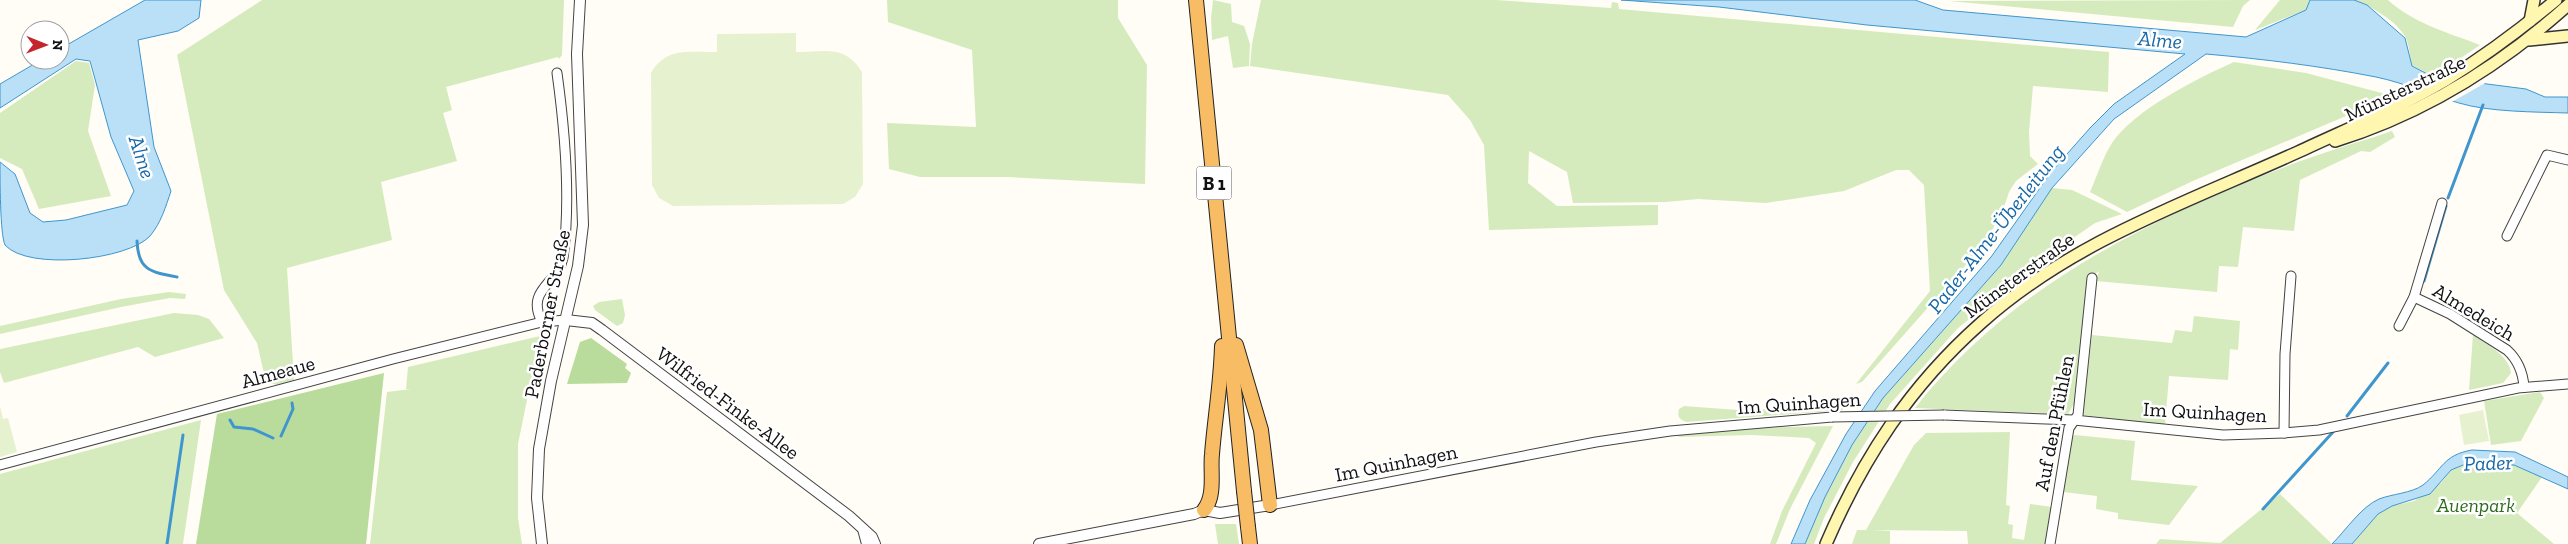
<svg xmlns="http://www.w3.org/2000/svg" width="2568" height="544" viewBox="0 0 2568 544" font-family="'Zilla Slab',serif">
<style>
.green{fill:#d5ebbd}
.forest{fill:#b9dc9c}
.pitch{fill:#e6f2cf}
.water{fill:#b9e0f7;stroke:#3f96cf}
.pier{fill:#fffdf5}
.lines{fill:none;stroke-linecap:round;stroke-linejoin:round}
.stream{stroke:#3f96cf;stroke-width:3}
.minor-casing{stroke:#444;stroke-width:11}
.tertiary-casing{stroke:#444;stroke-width:12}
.secondary-casing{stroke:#333;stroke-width:14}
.trunk-casing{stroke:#222;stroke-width:16}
.minor{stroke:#fff;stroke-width:9}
.tertiary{stroke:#fff;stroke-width:10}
.secondary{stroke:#fff6b0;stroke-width:11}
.trunk{stroke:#f7bc64;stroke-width:14}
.minor-bridge-casing{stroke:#444;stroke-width:11;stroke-linecap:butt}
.trunk-bridge-casing{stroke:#222;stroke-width:16;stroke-linecap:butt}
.minor-bridge{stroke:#fff;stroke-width:9}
.trunk-bridge{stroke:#f7bc64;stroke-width:14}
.labels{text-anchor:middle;stroke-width:5;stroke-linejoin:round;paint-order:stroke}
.shield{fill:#fff;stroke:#585858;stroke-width:1}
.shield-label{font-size:19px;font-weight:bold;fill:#111}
.street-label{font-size:20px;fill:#111;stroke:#fff}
.park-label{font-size:20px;font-style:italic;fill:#2f6b1f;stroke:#fff}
.water-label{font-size:21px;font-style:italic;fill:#1768a6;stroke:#fff}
</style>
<rect width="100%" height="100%" fill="#fffdf5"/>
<g class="green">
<polygon points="262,0 564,0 562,55 559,59 558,57 446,87 452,110 443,113 457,161 381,182 392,240 287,268 294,380 277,385 266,382 257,343 224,290 177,55"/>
<polygon points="887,0 1118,0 1118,18 1147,65 1145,184 1008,177 920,177 889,169 887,123 976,127 972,50 888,22"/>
<polygon points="1213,0 1231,4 1232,22 1244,26 1250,44 1249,66 1233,68 1228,36 1212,40 1211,18"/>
<polygon points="1261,0 1496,0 1611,8 1612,2 1618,3 1619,9 2109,52 2108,92 2033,86 2029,132 2030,156 2038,164 2016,181 2009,192 2004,207 1986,242 1862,382 1856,384 1930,291 1924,185 1909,170 1896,170 1844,191 1766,203 1698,199 1666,202 1573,203 1567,172 1529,151 1528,183 1557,206 1658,205 1658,225 1489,230 1484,145 1470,120 1448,95 1250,66 1252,44"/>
<polygon points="2250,0 2243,6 2233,27 1949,1"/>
<polygon points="2280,0 2310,0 2306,10 2255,30"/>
<path d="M2354,0h34c25,23 61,33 92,45l-47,32 -21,-12c-2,-8 -3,-20 -6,-27 -9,-17 -35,-32 -52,-38z"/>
<polygon points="76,61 89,63 95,85 88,131 111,196 39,209 22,169 0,158 0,113"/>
<path d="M2234,62l72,11 87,23 -198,84 -68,32 -37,-20c7,-16 13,-35 22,-49 22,-33 86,-65 122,-81z"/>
<path d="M2392,131l3,6 -25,15 -9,-1 -61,29 -6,51 -51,-4 -5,40 -19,-1 -2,26 -121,-11 3,-10 -12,10 -12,121 -7,12 -153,-6c96,-121 228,-186 370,-241 35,-14 72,-24 107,-36z"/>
<polygon points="2052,188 2072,190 2122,214 2095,223 2040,261 1957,329 1890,404 1853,462 1824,518 1814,544 1805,544 1825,497 1852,445 1883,398 2001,265"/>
<polygon points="169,292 186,294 185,299 170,298 121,307 0,334 0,326 121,299"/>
<polygon points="622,299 625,315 623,323 617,326 595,310 593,306 599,302"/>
<polygon points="174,313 198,315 209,319 224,338 155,357 138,347 4,383 0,372 0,349"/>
<polygon points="2194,316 2240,321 2238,350 2230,349 2228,380 2169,376 2165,425 2082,415 2092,335 2172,343 2175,330 2192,332"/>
<path d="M2473,335c14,10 36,20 38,38l-8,10 -34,7z"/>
<polygon points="540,336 518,444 518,518 522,544 370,544 387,392 411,389 406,389 408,367"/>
<polygon points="2540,392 2544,398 2521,441 2491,445 2484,401"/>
<path d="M1833,398l7,1 3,11 -157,12c-7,-3 -9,-5 -7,-13l5,-3 67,5z"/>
<polygon points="201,420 183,544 0,544 0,474"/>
<polygon points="1833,426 1790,509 1776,544 1770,544 1782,511 1816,443 1809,438 1752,435 1678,437 1682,434 1746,428"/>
<polygon points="2010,432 2006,505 2010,506 2008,524 2013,525 2012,538 2024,540 2030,504 2052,507 2046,544 1968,544 1967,531 1870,530 1890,531 1890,544 1852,544 1857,530 1866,530 1914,445 1926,433"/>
<polygon points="2075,435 2135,441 2131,480 2198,486 2169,525 2118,519 2118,513 2096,509 2097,496 2063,492 2071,437"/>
<polygon points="2481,464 2514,465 2542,477 2517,513 2554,544 2352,544 2378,514 2392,506 2414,501 2441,483 2451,470 2463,465"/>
<polygon points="2280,494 2332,544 2156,544 2160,539 2220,543"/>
<polygon points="1215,524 1236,524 1239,544 1218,544"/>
</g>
<g class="forest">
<polygon points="591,338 627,364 625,368 631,373 627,383 567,384 580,342"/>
<polygon points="384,373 366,544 196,544 217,414"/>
</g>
<g class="pitch">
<path d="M796,33v19c28,0 49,-8 66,20l1,112 -8,13 -12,7 -170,2 -14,-8 -7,-13 -1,-112c16,-27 38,-20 66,-21v-18z"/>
<polygon points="0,406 3,419 8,418 17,452 0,457"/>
<polygon points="2483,410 2489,441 2464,445 2459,415"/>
</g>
<g class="water">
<path d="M145,0h56l-2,18 -21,13 -40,9 16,107 17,44c-5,15 -10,32 -21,45 -22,24 -122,35 -145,9 -5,-11 -5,-66 -5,-83l15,12 15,39 13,9 23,-2 61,-15 7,-14 -23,-54 -21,-76 -14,-2 -76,49v-24l41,-24h19v-11z"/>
<path d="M1621,0h294l28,10 303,27 60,-27 4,-10h44l13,5 38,33 7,28 21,11 93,12 19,8h23v16c-31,-1 -80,-1 -109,-10 -29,-8 -54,-20 -83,-26 -56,-11 -113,-18 -170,-23l-92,65 -62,69 -51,77 -118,133 -31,47 -27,52 -20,47h-14l19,-44 36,-66 29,-43 116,-134 61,-86 38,-43 24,-24 71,-50 -318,-29 -148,-18z"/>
<path d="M2472,450l43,2 53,25v12l-54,-24h-51l-12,5 -21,24 -38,12 -14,8 -26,30h-20c14,-14 29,-37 47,-45 13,-5 33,-6 44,-14 20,-16 20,-30 49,-35z"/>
</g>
<polygon class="pier" points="2437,75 2487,82 2450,103 2413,89"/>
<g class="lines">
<g class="stream">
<polyline points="2448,198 2483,105"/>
<path d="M137,241c1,29 13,31 40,36"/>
<polyline points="2424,281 2446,206"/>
<polyline points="2347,416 2388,363"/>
<polyline points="230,420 234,427 253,429 273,438"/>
<polyline points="281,436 293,409 292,403"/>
<polyline points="2263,509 2333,432"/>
<polyline points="167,544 183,435"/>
</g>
<g class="minor-casing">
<g id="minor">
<polyline points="2507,236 2547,155 2568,160"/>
<path d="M2414,297l36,17 57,36c11,10 16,23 17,37"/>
<path d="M542,322c-17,-33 16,-38 21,-64 8,-58 2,-127 -6,-185"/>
<polyline points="2399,326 2414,297 2442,203"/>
<polyline points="1944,415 2074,420 2223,435 2284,433 2319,430 2518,388 2568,384"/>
<polyline points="2284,433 2285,354 2291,276"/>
<polyline points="0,465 393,359 542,322 566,320"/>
<polyline points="1270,505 1596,442 1670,431 1832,417"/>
<polyline points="2050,544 2069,428 2078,415 2092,278"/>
</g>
</g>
<g class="tertiary-casing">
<g id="tertiary">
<polyline points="566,320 592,323 602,330 849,516 872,537 875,544"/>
<polyline points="863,529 867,544"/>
<polyline points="542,544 537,498 539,449 551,381 578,266 583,225 577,54 580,0"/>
<polyline points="1039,544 1194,514 1204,510 1220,513 1270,505"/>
</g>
</g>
<g class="secondary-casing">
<g id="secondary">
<polyline points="2530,21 2534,0"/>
<polyline points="2529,40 2568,36"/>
<path d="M2335,141c87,-27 165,-75 233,-136"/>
<path d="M1826,544c37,-86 84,-158 155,-221 91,-82 207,-121 317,-171 49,-23 101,-44 148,-72 39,-24 75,-51 110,-80"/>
</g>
</g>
<g class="trunk-casing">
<g id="trunk">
<polyline points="1196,0 1244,491"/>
<polyline points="1236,345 1261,430 1270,505"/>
<path d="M1204,510c12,-15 6,-39 8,-56 3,-37 9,-71 10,-108"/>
<polyline points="1248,527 1250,544"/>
</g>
</g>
<use href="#minor" class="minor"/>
<use href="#tertiary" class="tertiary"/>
<use href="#secondary" class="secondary"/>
<use href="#trunk" class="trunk"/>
<g class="minor-bridge-casing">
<polyline id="minor-bridge" points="1832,417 1944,415"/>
</g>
<g class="trunk-bridge-casing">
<polyline id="trunk-bridge" points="1244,491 1248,527"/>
</g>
<use href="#minor-bridge" class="minor-bridge"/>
<use href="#trunk-bridge" class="trunk-bridge"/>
</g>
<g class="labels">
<rect class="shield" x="1196.5" y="166.5" width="35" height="33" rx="4"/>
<g class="shield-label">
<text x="1214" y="190">B 1</text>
</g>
<g class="street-label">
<text transform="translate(2405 88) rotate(-25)" y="7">Münsterstraße</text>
<text transform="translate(2019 275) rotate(-36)" y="7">Münsterstraße</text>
<text transform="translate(2474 312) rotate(31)" y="7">Almedeich</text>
<text transform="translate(547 314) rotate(-79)" y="7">Paderborner Straße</text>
<text transform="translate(278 372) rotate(-15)" y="7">Almeaue</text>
<text transform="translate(728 403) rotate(37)" y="7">Wilfried-Finke-Allee</text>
<text transform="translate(1799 403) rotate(-4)" y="7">Im Quinhagen</text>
<text transform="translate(2205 412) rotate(3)" y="7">Im Quinhagen</text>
<text transform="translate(2054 423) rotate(-79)" y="7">Auf den Pfühlen</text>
<text transform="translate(1396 463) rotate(-11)" y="7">Im Quinhagen</text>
</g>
<g class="park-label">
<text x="2476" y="512">Auenpark</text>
</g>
<g class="water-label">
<text transform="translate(2160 40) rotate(5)" y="7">Alme</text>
<text transform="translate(142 157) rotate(72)" y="7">Alme</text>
<text transform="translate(1996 229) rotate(-52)" y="7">Pader-Alme-Überleitung</text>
<text transform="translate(2488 463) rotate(-2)" y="7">Pader</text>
</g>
</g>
<g transform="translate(45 45) rotate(91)"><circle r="24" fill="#ffffff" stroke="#a0a0a0"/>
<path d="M0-4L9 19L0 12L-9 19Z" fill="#c4262e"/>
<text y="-8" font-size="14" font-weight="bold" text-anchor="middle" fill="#111111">N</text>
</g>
</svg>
